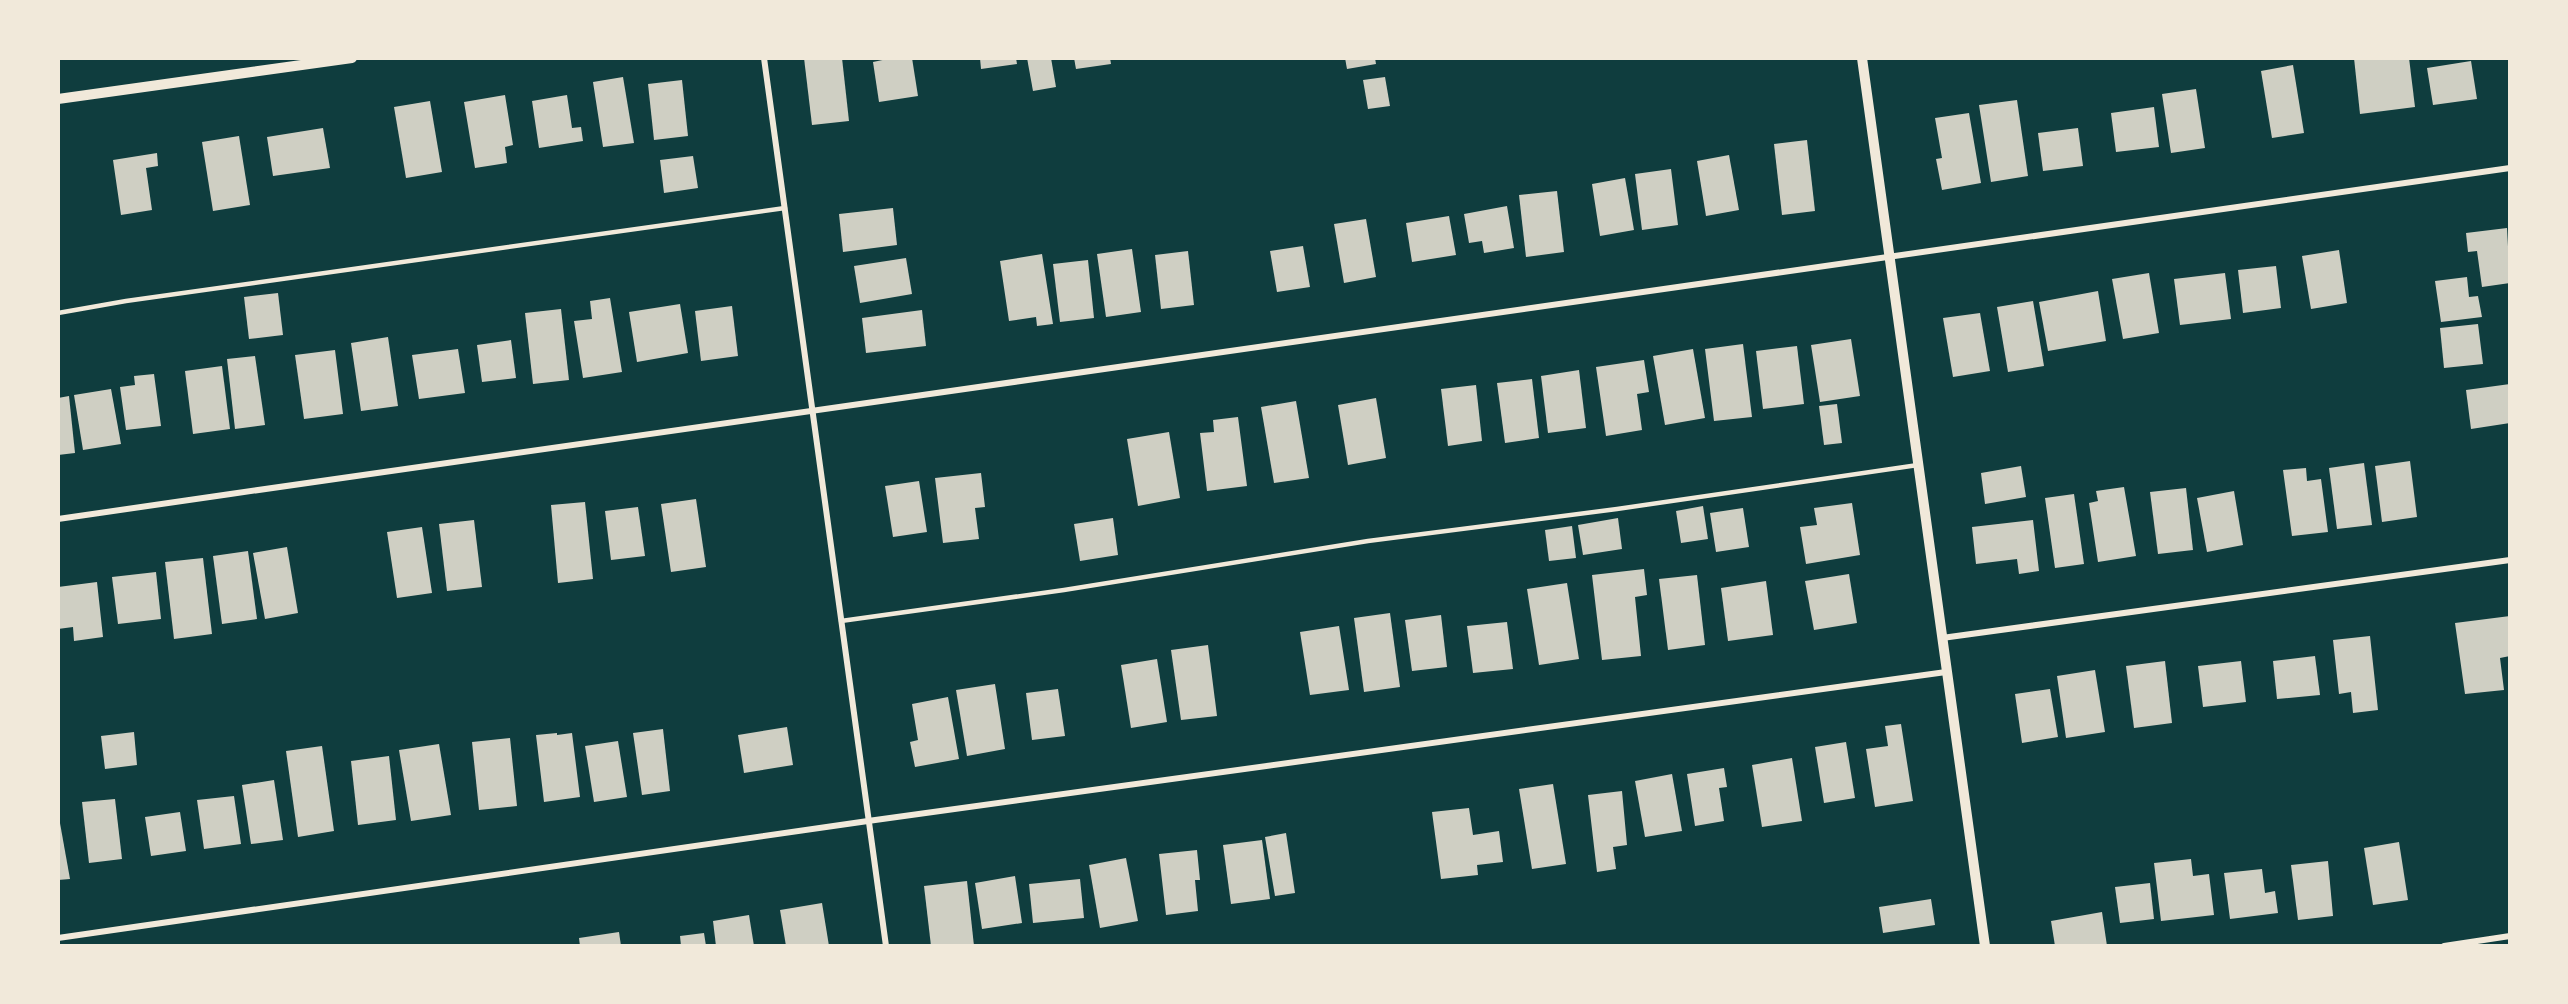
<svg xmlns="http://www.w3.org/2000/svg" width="2568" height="1004" viewBox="0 0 2568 1004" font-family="Inter,sans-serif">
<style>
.building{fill:#cfcfc3}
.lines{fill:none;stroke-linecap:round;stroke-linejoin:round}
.service{stroke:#f1e9da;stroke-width:4.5}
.minor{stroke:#f1e9da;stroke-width:6}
.tertiary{stroke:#f1e9da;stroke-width:10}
</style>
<rect width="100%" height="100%" fill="#0f3d3e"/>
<g class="building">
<polygon points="804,58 842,58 849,121 812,125"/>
<polygon points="892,58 912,58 918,96 879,102 873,62"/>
<polygon points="980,58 1016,58 1017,64 981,69"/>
<polygon points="1027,58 1051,58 1056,87 1033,91"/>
<polygon points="1074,58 1110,58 1111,64 1076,69"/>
<polygon points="1345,58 1375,58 1376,64 1347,69"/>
<polygon points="2354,58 2409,58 2415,107 2360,114"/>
<polygon points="2471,61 2477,99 2433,105 2427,68"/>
<polygon points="2293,65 2304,133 2272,138 2261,71"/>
<polygon points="623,77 634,143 603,147 593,82"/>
<polygon points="1385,77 1390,106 1368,109 1363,80"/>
<polygon points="682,80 688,136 654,140 648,84"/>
<polygon points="2196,89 2205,148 2171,153 2162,94"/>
<polygon points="505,95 513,145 505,147 507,163 475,168 464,102"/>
<polygon points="567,95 572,128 581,127 583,141 539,148 532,101"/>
<polygon points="2017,100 2028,176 1991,182 1979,105"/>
<polygon points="430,101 442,172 406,178 394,107"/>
<polygon points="2154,107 2159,147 2116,152 2111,113"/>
<polygon points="1969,113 1981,183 1942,190 1936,159 1942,158 1935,118"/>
<polygon points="323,128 330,168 273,176 267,137"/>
<polygon points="2078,128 2083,166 2043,171 2038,133"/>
<polygon points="239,136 250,205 213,211 202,142"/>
<polygon points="1807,140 1815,211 1782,215 1774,144"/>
<polygon points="157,153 158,166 146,168 152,210 121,215 113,160"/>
<polygon points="1729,155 1739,210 1706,216 1697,161"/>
<polygon points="693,156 698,188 664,193 660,160"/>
<polygon points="1671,169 1678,225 1642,230 1635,174"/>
<polygon points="1625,178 1634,230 1600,236 1592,184"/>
<polygon points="1557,191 1564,252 1526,257 1519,195"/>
<polygon points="1507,206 1514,248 1484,253 1482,241 1469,243 1464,214"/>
<polygon points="893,208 897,245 843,252 839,214"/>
<polygon points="1449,216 1456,255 1412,262 1406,223"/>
<polygon points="1366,219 1376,277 1344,283 1334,224"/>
<polygon points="2507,228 2510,283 2482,287 2477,251 2468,252 2466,233"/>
<polygon points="1303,246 1310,287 1277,292 1270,251"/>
<polygon points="1132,249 1141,312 1106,317 1097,254"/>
<polygon points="2339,250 2347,303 2311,309 2302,256"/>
<polygon points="1188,251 1194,305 1161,309 1155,255"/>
<polygon points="1042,254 1053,324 1037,326 1036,317 1009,321 1000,261"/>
<polygon points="906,258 912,294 860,303 854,266"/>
<polygon points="1088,260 1094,318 1060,322 1053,264"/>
<polygon points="2276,266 2281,308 2243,313 2238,270"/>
<polygon points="2149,273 2159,333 2123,339 2112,279"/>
<polygon points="2225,273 2231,319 2180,325 2174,279"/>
<polygon points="2467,277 2469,297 2478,296 2482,317 2441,322 2435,281"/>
<polygon points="2098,291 2106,341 2048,351 2039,302"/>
<polygon points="278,293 283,335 249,339 244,297"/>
<polygon points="610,298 622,372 583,378 574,321 592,319 590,301"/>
<polygon points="2033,301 2044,366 2008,372 1997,307"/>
<polygon points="680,304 688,353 637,362 629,312"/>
<polygon points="732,306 738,356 701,361 695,311"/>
<polygon points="561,309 569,380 533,384 525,313"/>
<polygon points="922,310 926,346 866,353 862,318"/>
<polygon points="1980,313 1990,371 1953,377 1943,318"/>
<polygon points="2478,324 2483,364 2444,368 2440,328"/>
<polygon points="388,337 398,406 361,411 351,343"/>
<polygon points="1851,339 1860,396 1820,402 1811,345"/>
<polygon points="511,340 516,378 482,382 477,345"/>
<polygon points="1743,344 1752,417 1714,421 1705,349"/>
<polygon points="1797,346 1804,404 1763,409 1756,351"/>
<polygon points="458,349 465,393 419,399 412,355"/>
<polygon points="1693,349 1705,418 1665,425 1653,356"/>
<polygon points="335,350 343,414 304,419 295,355"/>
<polygon points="255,356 265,425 235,429 227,359"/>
<polygon points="1644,360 1649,392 1637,394 1642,430 1606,436 1596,367"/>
<polygon points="222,366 230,429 193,434 185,371"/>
<polygon points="1579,370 1586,428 1548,433 1541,376"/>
<polygon points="154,374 161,426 126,430 120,387 135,385 134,376"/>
<polygon points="1532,379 1539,438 1505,443 1497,383"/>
<polygon points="2510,384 2510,423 2471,429 2466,390"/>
<polygon points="1476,385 1482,441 1448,446 1441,389"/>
<polygon points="111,389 121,444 83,450 74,395"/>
<polygon points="69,396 75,453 58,455 58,398"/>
<polygon points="1376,398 1386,458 1348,465 1338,405"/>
<polygon points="1296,401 1309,478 1274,483 1261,407"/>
<polygon points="1837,404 1842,443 1824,445 1819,406"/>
<polygon points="1238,417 1247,486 1207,491 1200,433 1214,432 1213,420"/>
<polygon points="1169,432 1180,498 1138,506 1127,439"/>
<polygon points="2410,461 2417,517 2382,522 2375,466"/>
<polygon points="2364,463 2372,525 2337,529 2329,468"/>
<polygon points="2021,466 2026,497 1985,504 1981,473"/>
<polygon points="2306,468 2307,481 2321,479 2328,532 2292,536 2283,470"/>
<polygon points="981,473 985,507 975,508 979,539 943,543 935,478"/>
<polygon points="919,481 927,532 893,537 885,486"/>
<polygon points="2124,487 2136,556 2098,562 2089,503 2098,501 2096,491"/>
<polygon points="2186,488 2193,550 2158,554 2150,492"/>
<polygon points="2234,491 2243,545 2207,552 2197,498"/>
<polygon points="2074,494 2084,564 2055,568 2045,498"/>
<polygon points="696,499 706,567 671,572 661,504"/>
<polygon points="585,502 593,579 558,583 551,505"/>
<polygon points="1852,503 1860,555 1806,564 1800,527 1817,525 1814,508"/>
<polygon points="1703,506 1708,539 1681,543 1676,511"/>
<polygon points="638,507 645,556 611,560 605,511"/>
<polygon points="1743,508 1749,547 1716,552 1710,513"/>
<polygon points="1113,518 1118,555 1080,561 1074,524"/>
<polygon points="1618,518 1622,549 1583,555 1578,525"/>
<polygon points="474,520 482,587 447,591 439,524"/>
<polygon points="2033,520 2039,571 2019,574 2017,559 1976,564 1972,527"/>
<polygon points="1572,526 1576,558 1549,561 1545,530"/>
<polygon points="422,527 432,593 397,598 387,532"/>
<polygon points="287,547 298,613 265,619 253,553"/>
<polygon points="248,551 257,619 222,624 213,556"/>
<polygon points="203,558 212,634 174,639 165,562"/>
<polygon points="1644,569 1647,595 1635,597 1641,656 1602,660 1592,575"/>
<polygon points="156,572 161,619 118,624 112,577"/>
<polygon points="1849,574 1857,623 1814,630 1805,581"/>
<polygon points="1697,575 1705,645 1668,650 1659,579"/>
<polygon points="1766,581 1773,635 1728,641 1721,588"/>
<polygon points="97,582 103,637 74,641 73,627 58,629 58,587"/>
<polygon points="1567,583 1579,659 1539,665 1527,589"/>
<polygon points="1390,613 1400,687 1364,692 1354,618"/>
<polygon points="1441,615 1447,667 1412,671 1405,620"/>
<polygon points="2510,616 2510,656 2500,658 2504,690 2465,694 2455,623"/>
<polygon points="1507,622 1513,669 1473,673 1467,626"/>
<polygon points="1339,626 1349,690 1310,695 1300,632"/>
<polygon points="2370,636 2378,710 2353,713 2351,692 2339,694 2333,640"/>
<polygon points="1208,645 1217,716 1181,720 1171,650"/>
<polygon points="2315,656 2320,695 2277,699 2273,661"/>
<polygon points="1157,659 1167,722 1131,728 1121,665"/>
<polygon points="2165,661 2172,723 2134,728 2126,666"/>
<polygon points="2241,661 2246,702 2203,707 2198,666"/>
<polygon points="2095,670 2105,732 2066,738 2057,676"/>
<polygon points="995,684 1005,749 967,756 956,690"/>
<polygon points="1058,689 1065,736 1032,740 1026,693"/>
<polygon points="2050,689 2058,737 2022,743 2015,694"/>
<polygon points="948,697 959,759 915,767 910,742 918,740 912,704"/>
<polygon points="1901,724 1913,801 1875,807 1866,749 1888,746 1885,726"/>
<polygon points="787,727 793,765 744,773 738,735"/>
<polygon points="663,729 670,791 642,795 633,733"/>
<polygon points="134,732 137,765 105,769 101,736"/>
<polygon points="557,733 557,735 572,733 580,797 544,802 536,735"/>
<polygon points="510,738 517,806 479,810 472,742"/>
<polygon points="618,741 627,797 594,802 585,746"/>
<polygon points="1846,742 1855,798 1824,803 1815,747"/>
<polygon points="439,744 451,815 411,821 399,750"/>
<polygon points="322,746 334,831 298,837 286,751"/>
<polygon points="389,756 396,820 358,825 351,761"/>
<polygon points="1792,758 1802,821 1762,827 1752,765"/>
<polygon points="1724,768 1727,787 1719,788 1724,821 1695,826 1687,774"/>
<polygon points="1672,774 1682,831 1645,837 1635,781"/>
<polygon points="274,780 283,840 251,844 242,785"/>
<polygon points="1553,784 1566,864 1532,869 1519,789"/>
<polygon points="1622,791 1627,845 1613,847 1616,869 1597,872 1588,795"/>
<polygon points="234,796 241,844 204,849 197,800"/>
<polygon points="115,799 122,859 89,863 82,802"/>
<polygon points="1469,808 1473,835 1499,831 1503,862 1477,865 1478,875 1441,879 1432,812"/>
<polygon points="58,812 70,879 58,880"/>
<polygon points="180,812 186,851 151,856 145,817"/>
<polygon points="1286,833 1295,893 1275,896 1265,837"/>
<polygon points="1262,840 1270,899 1231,904 1223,845"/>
<polygon points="2399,842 2408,900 2373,905 2364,848"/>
<polygon points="1197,850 1200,880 1195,880 1198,911 1166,915 1159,854"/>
<polygon points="1126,858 1138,921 1100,928 1089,865"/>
<polygon points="2191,859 2193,876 2209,874 2214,915 2161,921 2154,863"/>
<polygon points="2328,861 2333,916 2298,920 2291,865"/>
<polygon points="2262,869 2265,893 2275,891 2278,913 2230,919 2224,873"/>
<polygon points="1015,876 1022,923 982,929 975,883"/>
<polygon points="1080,879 1084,918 1033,923 1029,884"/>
<polygon points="967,881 974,946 931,946 924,886"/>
<polygon points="2150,883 2154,919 2120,923 2115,887"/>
<polygon points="1931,899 1935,925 1883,933 1879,907"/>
<polygon points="822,903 829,946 786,946 780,910"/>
<polygon points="2102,912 2107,946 2055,946 2051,921"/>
<polygon points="749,915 754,946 716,946 713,921"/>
<polygon points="619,932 621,946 580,946 579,938"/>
<polygon points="704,933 706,946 681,946 680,936"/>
</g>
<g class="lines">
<g class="service">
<polyline points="58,313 126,301 785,208"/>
<polyline points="841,621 1064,590 1368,541 1617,509 1918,465"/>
</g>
<g class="minor">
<polyline points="764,58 886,946"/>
<path d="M58,519c817,-119 1635,-231 2452,-351"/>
<polyline points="1942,638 2510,560"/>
<polyline points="58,938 868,821 1946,672"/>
<polyline points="2444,946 2510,936"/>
</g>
<g class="tertiary">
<polyline points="1862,58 1985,946"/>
<polyline points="58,99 352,58"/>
</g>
</g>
<rect width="2568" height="1004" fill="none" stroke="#f1e9da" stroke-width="120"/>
</svg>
